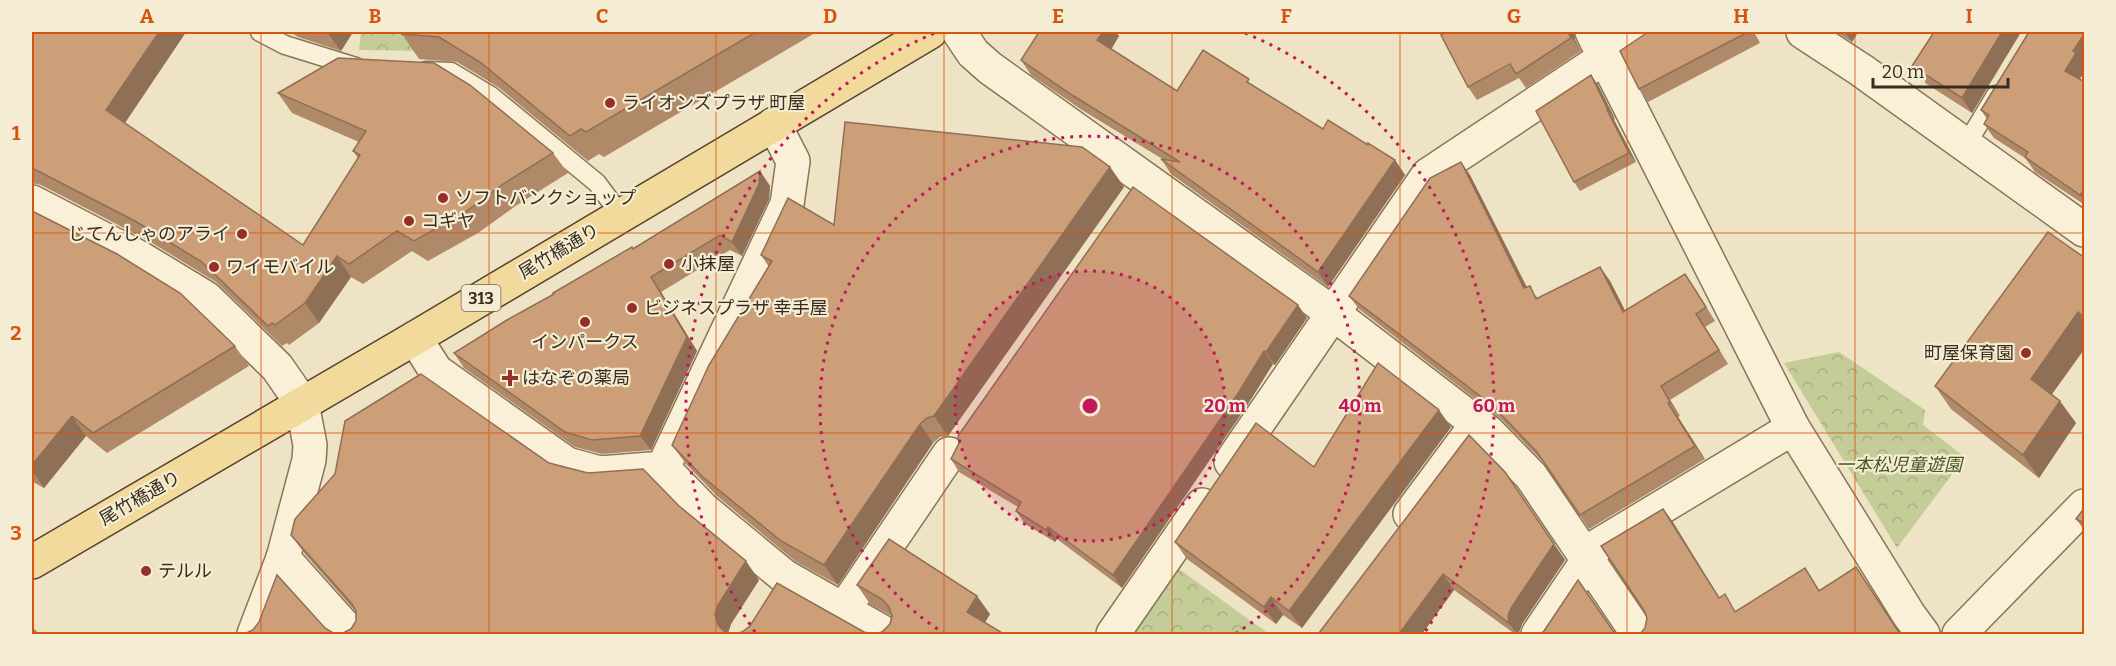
<svg xmlns="http://www.w3.org/2000/svg" width="2116" height="666" viewBox="0 0 2116 666" font-family="Bitter,'Noto Sans JP',serif">
<style>
.forest{fill:url(#forest-crowns)}
.lines{fill:none;stroke-linecap:round;stroke-linejoin:round}
.service-casing{stroke:#89755a;stroke-width:21}
.minor-casing{stroke:#89755a;stroke-width:36}
.primary-casing{stroke:#56432e;stroke-width:36}
.service{stroke:#f9f0d7;stroke-width:18}
.minor{stroke:#f9f0d7;stroke-width:33}
.primary{stroke:#f1da9c;stroke-width:33}
.wall{fill:#af8968}
.shaded-wall{fill:#8f6f55}
.building{fill:#cc9f79;stroke:#8f6f55;stroke-width:1.5}
.grid{fill:none;stroke:#d6540e;stroke-width:1.5;stroke-opacity:0.55}
.ring{fill:none;stroke:#c2185b;stroke-width:3;stroke-dasharray:3 6}
.poi-dot{fill:#982e2a;stroke:#f5edd3;stroke-width:2}
.labels{text-anchor:middle;stroke-width:4.5;stroke-linejoin:round;paint-order:stroke}
.shield{fill:#f5edd3;stroke:#716654;stroke-width:1.5}
.shield-label{font-size:16px;font-weight:bold;fill:#392c1e}
.poi-label{font-size:18px;fill:#392c1e;stroke:#f5edd3;text-anchor:start}
.street-label{font-size:18px;fill:#392c1e;stroke:#f5edd3}
.park-label{font-size:18px;font-style:italic;fill:#475525;stroke:#f5edd3}
.centre{fill:#c2185b;stroke:#f5edd3;stroke-width:3}
.ring-label{font-size:18px;text-anchor:middle;font-weight:bold;fill:#c2185b;stroke:#f5edd3;stroke-width:4.5;stroke-linejoin:round;paint-order:stroke}
.neatline{fill:none;stroke:#d6540e;stroke-width:2}
.grid-label{font-size:20px;text-anchor:middle;font-weight:bold;fill:#d6540e}
</style>
<defs>
<pattern id="forest-crowns" width="20" height="18" patternUnits="userSpaceOnUse" patternTransform="scale(1.5)"><rect width="20" height="18" fill="#c4cc97"/><path d="M2 6a3 3 0 1 1 6 0M12 15a3 3 0 1 1 6 0" fill="none" stroke="#a9af82"/></pattern>
</defs>
<rect width="100%" height="100%" fill="#eee3c4"/>
<g class="forest">
<polygon points="361,32 425,32 430,51 359,50"/>
<polygon points="1839,352 1925,410 1923,425 1965,457 1897,548 1784,363"/>
<polygon points="1172,564 1269,634 1127,634"/>
</g>
<g class="lines">
<g class="service-casing">
<g id="service">
<polyline points="260,32 285,45 356,67"/>
<polyline points="426,71 451,72 491,96 597,183 620,214"/>
<polyline points="1966,145 1996,95"/>
</g>
</g>
<g class="minor-casing">
<g id="minor">
<polyline points="959,32 973,53 990,68 1334,314 1488,432 1531,476 1638,634"/>
<polyline points="1592,32 1793,428 1909,615 1923,634"/>
<polyline points="1803,32 1861,70 2084,230"/>
<polyline points="32,202 140,258 206,298 277,367 302,403 310,445 309,460 283,558 254,634"/>
<polyline points="415,338 436,371 567,464 600,473 663,468 787,204 793,161 774,124"/>
<polyline points="1231,462 1428,175 1643,32"/>
<polyline points="663,468 704,510 784,576 886,634"/>
<polyline points="1410,514 1477,424"/>
<polyline points="1584,554 1793,428"/>
<polyline points="283,558 351,634"/>
<polyline points="844,609 949,454"/>
<polyline points="1113,634 1202,505"/>
<polyline points="1538,634 1588,560"/>
<polyline points="1959,634 2084,506"/>
</g>
</g>
<g class="primary-casing">
<polyline id="primary" points="32,562 415,338 930,32"/>
</g>
<use href="#service" class="service"/>
<use href="#minor" class="minor"/>
<use href="#primary" class="primary"/>
</g>
<g class="wall">
<polygon points="35,32 186,32 125,123 303,245 358,158 353,151 359,142 292,113 278,93 553,153 568,173 517,205 478,233 428,261 412,251 363,284 351,277 319,323 289,345 287,343 282,346 216,282 149,241 41,185 32,183 32,35"/>
<polygon points="290,32 353,32 341,51 298,37"/>
<polygon points="403,32 814,32 815,33 604,157 599,154 588,161 498,87 457,62 419,59 402,34"/>
<polygon points="1039,32 1116,32 1119,36 1111,49 1177,91 1254,87 1323,129 1368,145 1395,160 1405,175 1328,287 1171,174 1161,159 1164,160 1082,110 1031,75 1021,60"/>
<polygon points="1574,32 1575,40 1581,51 1526,88 1519,78 1477,100 1468,87"/>
<polygon points="1647,32 1754,32 1760,43 1648,102 1639,89 1645,34"/>
<polygon points="1836,32 1858,32 1852,42"/>
<polygon points="1934,32 2021,32 1972,113 1922,81 1912,66"/>
<polygon points="2085,32 2085,71 2079,79 2085,82 2085,205 2035,172 2025,158 1994,138 1984,124 1987,119 1981,110"/>
<polygon points="1591,75 1598,85 1615,119 1614,120 1636,162 1580,191 1574,182"/>
<polygon points="1461,162 1470,175 1527,287 1538,298 1600,267 1610,281 1625,311 1685,274 1715,321 1705,327 1728,364 1670,400 1680,416 1678,417 1705,459 1589,529 1545,464 1501,419 1359,309 1349,296"/>
<polygon points="1110,167 1124,187 948,436 940,437 933,443 838,585 795,561 717,496 686,464 672,445 769,267 761,255 834,225"/>
<polygon points="760,171 770,186 769,199 742,256 730,250 661,292 697,351 651,450 602,454 575,447 464,368 454,353 633,248"/>
<polygon points="32,211 235,346 249,366 107,453 86,436 44,488 33,482 32,484"/>
<polygon points="2085,258 2085,348 2052,394 2076,423 2039,478 1951,409 1935,386"/>
<polygon points="1307,318 1275,365 1273,364 1248,404 1122,588 1057,539 1055,542 1025,524 1016,511 1018,507 959,472 951,459"/>
<polygon points="1451,427 1302,628 1283,615 1276,624 1187,559 1175,542 1314,467"/>
<polygon points="549,463 679,506 759,580 731,624 728,633 734,634 864,632 873,634 882,632 890,624 892,616 870,604 857,585 990,614 984,623 1004,634 247,634 325,628 333,633 341,634 351,629 356,621 356,612 304,553 291,535"/>
<polygon points="1505,472 1565,560 1522,624 1519,632 1520,634 1515,634 1454,590 1422,634 1320,634 1319,633"/>
<polygon points="2085,507 2085,531 2076,519"/>
</g>
<g class="shaded-wall">
<polygon points="159,32 186,32 120,130 106,110"/>
<polygon points="327,32 353,32 341,51"/>
<polygon points="1103,32 1116,32 1119,36 1108,55 1097,40"/>
<polygon points="1568,32 1574,32 1575,40 1581,51"/>
<polygon points="1845,32 1858,32 1852,42"/>
<polygon points="2002,32 2021,32 1972,113 1962,98"/>
<polygon points="2085,33 2085,71 2076,85 2065,71 2073,51"/>
<polygon points="1591,75 1598,85 1615,119 1608,110"/>
<polygon points="1607,110 1614,120 1636,162 1629,153"/>
<polygon points="1395,160 1405,175 1328,287 1318,272"/>
<polygon points="1461,162 1470,175 1534,302 1524,288"/>
<polygon points="1110,167 1124,187 948,436 934,416"/>
<polygon points="760,171 770,186 769,199 742,256 732,242"/>
<polygon points="2085,188 2085,200 2080,195"/>
<polygon points="337,256 351,277 319,323 305,303"/>
<polygon points="1600,267 1610,281 1633,326 1623,312"/>
<polygon points="1685,274 1694,287 1715,321 1706,307"/>
<polygon points="651,277 661,292 697,351 651,450 640,436"/>
<polygon points="1298,305 1307,318 1275,365 1266,352"/>
<polygon points="2078,312 2085,322 2085,348 2047,401 2031,379"/>
<polygon points="1696,314 1705,327 1728,364 1719,350"/>
<polygon points="1264,351 1273,364 1248,404 1122,588 1113,575"/>
<polygon points="1661,386 1670,400 1680,416 1670,402"/>
<polygon points="2060,401 2076,423 2039,478 2023,455"/>
<polygon points="1668,403 1678,417 1705,459 1695,446"/>
<polygon points="1439,410 1451,427 1302,628 1289,611"/>
<polygon points="72,416 86,436 44,488 32,471 32,465"/>
<polygon points="920,424 933,443 838,585 824,565"/>
<polygon points="1505,472 1565,560 1522,624 1519,632 1520,634 1517,634 1509,623 1508,616"/>
<polygon points="1663,509 1673,522 1728,612 1719,598"/>
<polygon points="1048,527 1057,539 1055,542 1046,530"/>
<polygon points="746,561 759,580 731,624 728,633 725,634 718,625 715,614 718,605"/>
<polygon points="1443,574 1454,590 1422,634 1399,634"/>
<polygon points="977,596 990,614 980,631 967,612"/>
<polygon points="1271,597 1283,615 1276,624 1264,607"/>
</g>
<g class="building">
<polygon points="35,32 159,32 106,110 303,245 360,155 353,151 366,131 278,93 338,58 434,63 470,85 553,153 503,184 464,213 414,241 397,231 349,264 337,256 305,303 275,325 272,323 268,326 202,262 135,221 32,168 32,35"/>
<polygon points="403,32 756,32 586,132 581,129 570,136 480,62 439,37 402,34"/>
<polygon points="1039,32 1103,32 1097,40 1177,91 1203,50 1249,79 1247,82 1323,129 1328,120 1368,145 1368,143 1395,160 1318,272 1161,159 1180,162 1072,95 1021,60"/>
<polygon points="1447,32 1568,32 1571,38 1516,74 1510,64 1468,87 1441,35"/>
<polygon points="1647,32 1748,32 1639,89 1620,51 1645,34"/>
<polygon points="1934,32 2002,32 1962,98 1912,66"/>
<polygon points="2029,32 2085,32 2085,33 2073,51 2076,53 2065,71 2085,82 2085,188 2080,195 2025,157 2028,152 1984,124 1989,115 1981,110"/>
<polygon points="1591,75 1608,110 1607,110 1629,153 1574,182 1536,111"/>
<polygon points="845,122 1082,147 1110,167 934,416 927,418 920,424 824,565 781,541 703,477 672,445 709,365 772,261 761,255 788,198 834,225"/>
<polygon points="1461,162 1524,288 1530,286 1536,299 1600,267 1623,312 1685,274 1706,307 1696,314 1719,350 1661,386 1670,402 1668,403 1695,446 1580,515 1537,452 1492,405 1349,296 1430,178"/>
<polygon points="760,171 759,184 732,242 720,235 651,277 687,337 640,436 592,440 565,432 454,353 507,320 554,294 553,293 632,247 633,249"/>
<polygon points="1133,187 1298,305 1266,352 1264,351 1239,392 1113,575 1048,527 1046,530 1016,511 1021,502 951,459 959,443 958,436"/>
<polygon points="32,211 117,254 180,293 235,346 93,433 72,416 32,465"/>
<polygon points="2048,232 2085,258 2085,318 2078,312 2031,379 2060,401 2023,455 1935,386"/>
<polygon points="1378,363 1439,410 1289,611 1271,597 1264,607 1175,542 1256,423 1314,467"/>
<polygon points="421,374 549,463 588,473 643,469 679,506 746,561 718,605 715,614 718,625 725,632 734,634 742,632 750,626 777,583 864,632 873,634 882,632 890,624 892,616 889,607 882,599 857,585 889,539 977,596 967,612 1004,634 247,634 248,632 253,630 259,622 277,575 325,628 333,633 341,634 351,629 356,621 356,611 352,604 291,535 295,519 335,474 345,421"/>
<polygon points="1469,435 1505,472 1554,544 1511,608 1508,616 1509,623 1443,574 1399,634 1321,634 1319,633"/>
<polygon points="2085,507 2085,524 2076,519"/>
<polygon points="1663,509 1719,598 1725,594 1735,612 1805,568 1819,591 1856,567 1898,631 1903,634 1640,634 1645,628 1647,618 1644,610 1601,546"/>
<polygon points="1578,580 1613,631 1617,634 1540,634 1544,631"/>
<polygon points="32,628 38,634 32,634"/>
</g>
<path class="grid" d="M261,32v602M489,32v602M716,32v602M944,32v602M1172,32v602M1400,32v602M1627,32v602M1855,32v602M32,233h2052M32,433h2052"/>
<circle cx="1090" cy="406" r="135" fill="#c2185b" fill-opacity=".12"/>
<g class="ring">
<circle cx="1090" cy="406" r="135"/>
<path d="M945 634A270 270 0 1 1 1235 634"/>
<path d="M755 632A404 404 0 0 1 935 33M1245 33A404 404 0 0 1 1425 632"/>
</g>
<g class="poi-dot">
<circle cx="610" cy="103" r="6"/>
<circle cx="443" cy="198" r="6"/>
<circle cx="409" cy="221" r="6"/>
<circle cx="242" cy="234" r="6"/>
<circle cx="669" cy="264" r="6"/>
<circle cx="214" cy="267" r="6"/>
<circle cx="632" cy="308" r="6"/>
<circle cx="585" cy="322" r="6"/>
<circle cx="2026" cy="353" r="6"/>
<path d="M507 369h6v6h6v6h-6v6h-6v-6h-6v-6h6z"/>
<circle cx="146" cy="571" r="6"/>
</g>
<g class="labels">
<rect class="shield" x="461.5" y="285" width="39" height="26" rx="4.5"/>
<g class="shield-label">
<text x="481" y="304">313</text>
</g>
<g class="poi-label">
<text x="622" y="109">ライオンズプラザ 町屋</text>
<text x="455" y="204">ソフトバンクショップ</text>
<text x="421" y="227">コギヤ</text>
<text x="230" y="240" text-anchor="end">じてんしゃのアライ</text>
<text x="681" y="270">小抹屋</text>
<text x="226" y="273">ワイモバイル</text>
<text x="644" y="314">ビジネスプラザ 幸手屋</text>
<text x="585" y="348" text-anchor="middle">インパークス</text>
<text x="2014" y="359" text-anchor="end">町屋保育園</text>
<text x="522" y="384">はなぞの薬局</text>
<text x="158" y="577">テルル</text>
</g>
<g class="street-label">
<text transform="translate(559 251) rotate(-31)" y="6">尾竹橋通り</text>
<text transform="translate(140 498) rotate(-30)" y="6">尾竹橋通り</text>
</g>
<g class="park-label">
<text x="1899" y="471">一本松児童遊園</text>
</g>
</g>
<circle cx="1090" cy="406" r="9" class="centre"/>
<g class="ring-label">
<text x="1225" y="412">20 m</text>
<text x="1360" y="412">40 m</text>
<text x="1494" y="412">60 m</text>
</g>
<rect width="2116" height="666" fill="none" stroke="#f5edd3" stroke-width="66"/>
<path d="M1873 78v9h135v-9" fill="none" stroke="#392c1e" stroke-width="3"/>
<text x="1882" y="78" font-size="18" fill="#392c1e" stroke="#f5edd3" stroke-width="4.5" paint-order="stroke">20 m</text>
<rect x="33" y="33" width="2050" height="600" class="neatline"/>
<g class="grid-label">
<text x="147" y="23">A</text>
<text x="375" y="23">B</text>
<text x="602" y="23">C</text>
<text x="830" y="23">D</text>
<text x="1058" y="23">E</text>
<text x="1286" y="23">F</text>
<text x="1514" y="23">G</text>
<text x="1741" y="23">H</text>
<text x="1969" y="23">I</text>
<text x="16" y="140">1</text>
<text x="16" y="340">2</text>
<text x="16" y="540">3</text>
</g>
</svg>
